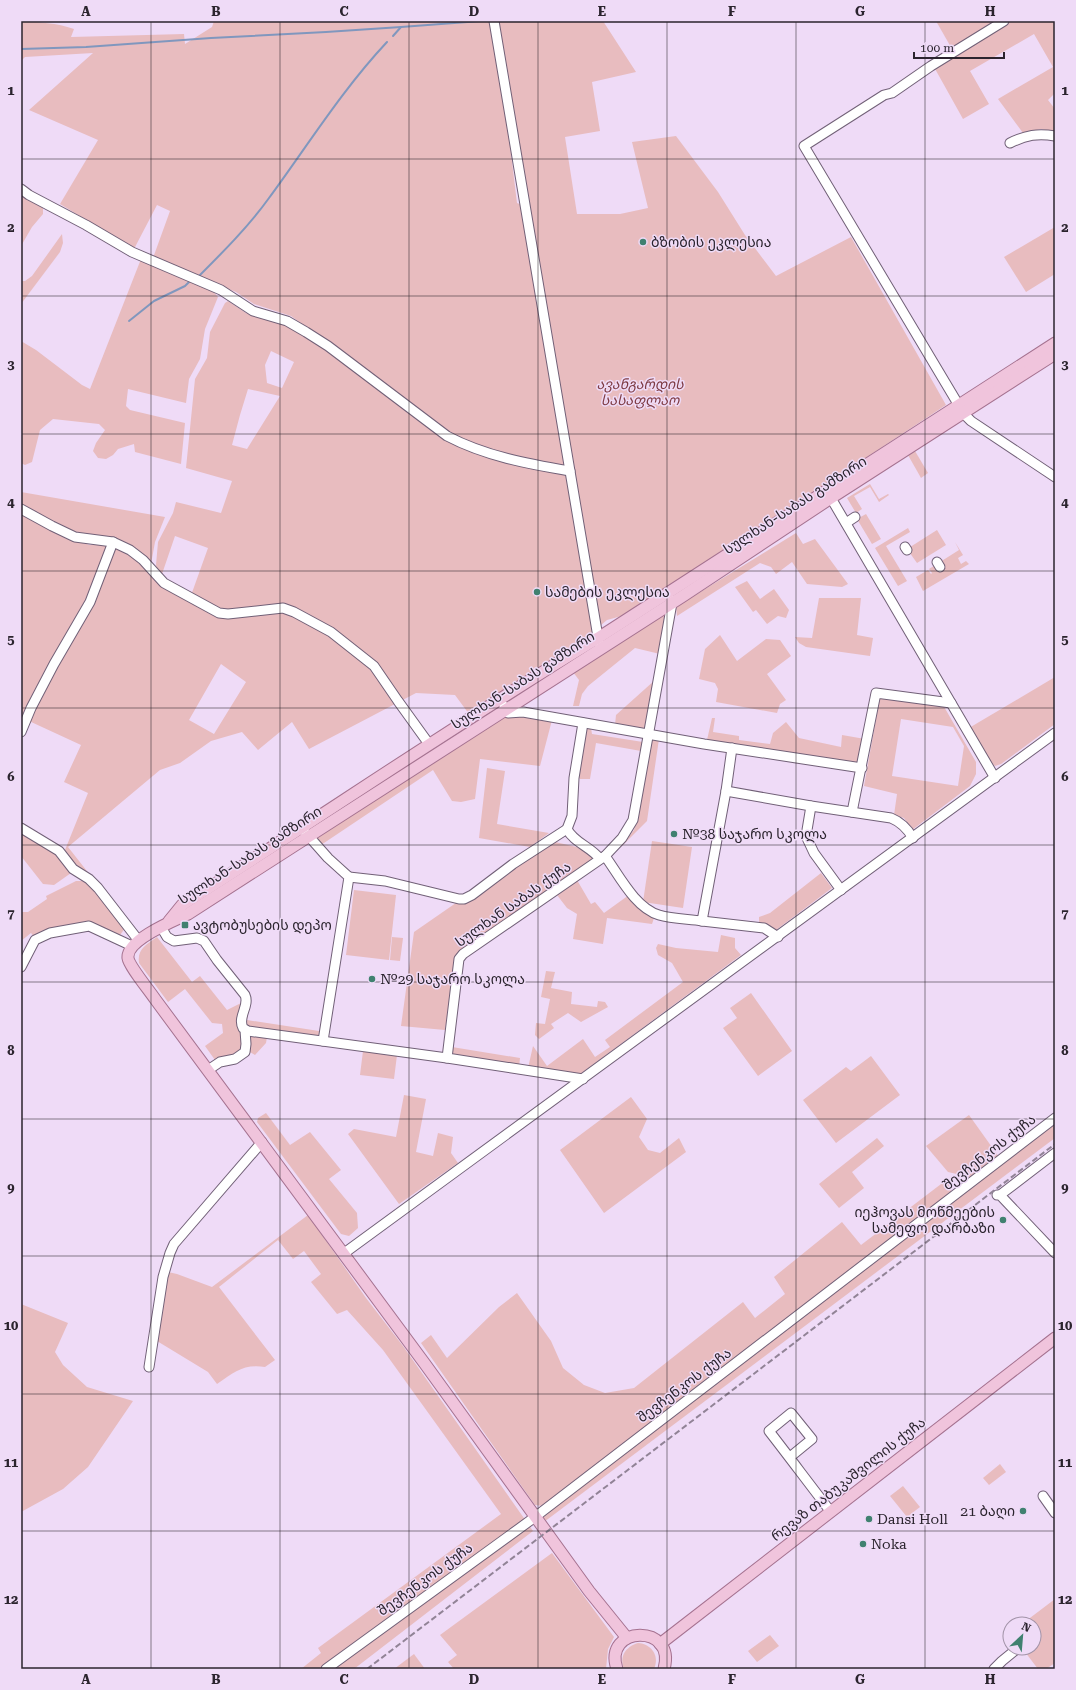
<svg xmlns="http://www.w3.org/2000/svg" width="1076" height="1690" viewBox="0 0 1076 1690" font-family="'Roboto Serif','Noto Sans Georgian',serif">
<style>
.green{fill:#e8bcbf;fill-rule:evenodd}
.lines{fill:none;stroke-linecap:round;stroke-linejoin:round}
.stream{stroke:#8097be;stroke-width:2}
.minor-casing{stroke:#716077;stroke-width:11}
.major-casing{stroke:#a57290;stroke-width:13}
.minor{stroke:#fff;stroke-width:9}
.major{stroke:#f0c4dc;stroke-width:11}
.rail{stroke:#918396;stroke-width:2;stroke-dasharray:6 3;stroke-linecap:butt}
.grid{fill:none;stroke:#2b242e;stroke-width:1;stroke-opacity:0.55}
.poi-dot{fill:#408170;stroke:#efdbf7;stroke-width:1.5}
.labels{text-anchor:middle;stroke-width:3;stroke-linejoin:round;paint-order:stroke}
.poi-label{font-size:14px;fill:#2b242e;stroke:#efdbf7;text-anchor:start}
.park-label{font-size:14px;font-style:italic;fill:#7e3b43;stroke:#efdbf7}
.street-label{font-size:14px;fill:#2b242e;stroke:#efdbf7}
.neatline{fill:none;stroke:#2b242e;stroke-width:1.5}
.grid-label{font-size:13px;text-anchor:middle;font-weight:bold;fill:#2b242e}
</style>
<rect width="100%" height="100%" fill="#efdbf7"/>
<g class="green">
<path d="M21,21c17,1 36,2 53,8l-3,8 113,-3 1,10 27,-17 2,-6h275l4,16 14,84 10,82 10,4 -29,-186h105l33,51 -44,10 8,49 -35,6 12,77h43l28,-6 -16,-66 44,-6 42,56 27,43 31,41 75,-39 95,168 -317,209 -22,6 -27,23 -111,71 -14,-19 -39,-2 -107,56 -17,-27 -34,28 -16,-18 -31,9 -31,22 -20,7 -92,77 26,33 -23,-19 -6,-11 23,-57 -24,-11 17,-37 -52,-24 -8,3v-212l44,26 25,7 17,-1 27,13 55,44 19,-53 -33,-12 -13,38 -5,-3 -1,-6 2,-23 15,-29 3,-11 45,11 11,-32 -46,-13 9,-89 12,-21 3,-26 15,-29 3,-2 18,12 36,10 20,11 37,26 59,34 -107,-78 -37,-12 -18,-12 -83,-34 17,-47 -13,-6 -23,44 -74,-45 38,-64 -69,-30 64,-57 -68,4 -4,4zM271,351l23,11 -12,26 -15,-5 -2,-18zM248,389l32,7 -33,53 -15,-4 8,-30zM221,664l25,18 -32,52 -25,-14z"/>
<polygon points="936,21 996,21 952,49"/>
<polygon points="1009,21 1055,21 1055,93 1048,100 1055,109 1055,132 1041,129 1023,133 998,99 1053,67 1034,34 970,71 989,104 963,119 934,67"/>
<polygon points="21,194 43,206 43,214 32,227 21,246"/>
<polygon points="1055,227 1055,274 1026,292 1004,257"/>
<polygon points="62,234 63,243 60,252 21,304 21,281 25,281 32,276"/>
<polygon points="141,259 212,290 218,297 205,329 200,359 189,379 186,403 128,389 126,406 130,410 185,423 181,464 135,452 134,444 118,449 113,455 106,459 98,458 93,451 96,443 105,430 99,424 53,419 40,430 32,462 25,465 21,463 21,341 36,350 82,385 90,389"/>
<polygon points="915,451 928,473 921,478 908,455"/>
<polygon points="870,484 879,499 888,494 889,495 879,502 870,487 854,496 862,509 856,513 847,498"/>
<polygon points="21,492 165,517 155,542 151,564 136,552 85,537 21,506"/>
<polygon points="866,514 881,539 872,544 857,519"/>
<polygon points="908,528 910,532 886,546 907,581 898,586 875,548"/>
<polygon points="937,530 946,545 917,563 907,549"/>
<polygon points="796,533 803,544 815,539 848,584 842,587 807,584 792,562 776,574 771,567 760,563 677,616 676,607"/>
<polygon points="955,542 963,555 958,558 961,564 966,561 969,564 923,591 916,577 928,570 931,574 932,573 929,569 959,550"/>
<polygon points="747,581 760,599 774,589 789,610 786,618 778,616 767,624 756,610 753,612 735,587"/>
<polygon points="819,598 861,598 857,635 873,638 870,656 806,647 799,643 795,637 812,638"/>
<polygon points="667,613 660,654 635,648 588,686 582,694 579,706 573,706 579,680 573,672"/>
<polygon points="720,635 737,661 766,639 780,640 791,656 767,674 786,700 780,704 777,713 716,702 718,689 715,683 699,679 705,649"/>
<polygon points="1055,677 1055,724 1001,764 995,766 989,761 969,728"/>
<polygon points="655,680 646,729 615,725 616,715"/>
<path d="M880,697l63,8 33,57v12l-6,12 -58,44 -8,-12 -10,-3 3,-21 -33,-8zM901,719l52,8 11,19 -6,40 -66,-10z"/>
<polygon points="503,715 507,718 515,716 552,720 540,766 480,759 475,799 461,802 452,801 433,770 321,845 316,839"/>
<polygon points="712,718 715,718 713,732 739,736 739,740 770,744 773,733 786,722 799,738 841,747 842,735 865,739 860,763 707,740"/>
<polygon points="586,727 591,728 592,734 643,742 641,751 596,743 590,779 580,779 577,775"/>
<polygon points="653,739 659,739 647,821 620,848 634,830 636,823 651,741"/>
<polygon points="487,768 505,771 497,824 549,833 530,847 479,838"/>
<polygon points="21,833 55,852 71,873 54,885 43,884 21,856"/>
<polygon points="547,840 585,849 597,860 455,961 445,1030 401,1026 414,932"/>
<polygon points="652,841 692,847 683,908 643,902"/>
<polygon points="821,873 832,888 776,930 767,925 759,924 759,917 770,913"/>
<path d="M577,880l14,24 4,-2 9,11 25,-18c5,10 15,18 25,23l-2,6 -45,-6 -4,26 -30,-5 4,-25 -10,-6 -10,-13z"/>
<polygon points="76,881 82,881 88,884 126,927 120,935 89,923 34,937 31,933 21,941 21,912 28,912 47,899 46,896"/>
<polygon points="354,890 396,895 389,960 346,955"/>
<polygon points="721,935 735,938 735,948 741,955 579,1075 528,1068 533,1046 547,1066 583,1039 595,1057 610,1047 605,1040 683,982 672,963 658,955 656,948 658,944 676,948 718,952"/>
<path d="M157,937l35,45 8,-6 27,34 14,-7 8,4 -2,13 72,11 -1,13 -51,-7 -1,6 -11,12 -12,-7 -7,7 -21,5 -10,-14 18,-13 -1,-9 -10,-1 -27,-34 -17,13 -29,-39c-2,-14 7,-18 18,-26z"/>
<polygon points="392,937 403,938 400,961 390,960"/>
<polygon points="546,971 555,972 551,988 572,992 571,1004 597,1007 598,1001 605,1002 608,1007 581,1022 568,1013 551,1024 554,1028 539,1039 535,1035 536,1023 545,1024 550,999 541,997"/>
<polygon points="751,993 792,1051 758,1076 723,1028 737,1018 730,1008"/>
<polygon points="452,1047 520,1058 519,1067 451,1056"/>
<polygon points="363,1051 397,1055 394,1079 360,1075"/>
<polygon points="871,1056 900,1095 836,1143 803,1100 846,1067 851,1071"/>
<polygon points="404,1095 426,1099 416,1152 433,1156 438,1133 453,1137 451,1153 458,1163 399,1204 348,1134 354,1129 396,1137"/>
<polygon points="631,1097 647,1119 639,1137 648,1150 660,1153 679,1138 686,1152 604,1213 560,1150"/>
<polygon points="266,1113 290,1145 310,1132 341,1170 329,1179 357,1213 358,1228 349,1236 341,1234 257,1122 258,1118"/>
<polygon points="969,1115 999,1157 970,1177 948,1172 926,1146"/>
<polygon points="1055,1118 1055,1138 540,1525 535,1517"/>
<polygon points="877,1138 884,1146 852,1172 864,1188 839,1208 819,1184"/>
<polygon points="945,1181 949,1184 952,1193 543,1506 535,1505 421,1343 431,1335 447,1358 499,1307 517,1293 551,1341 563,1368 584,1385 605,1393 634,1388 743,1302 755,1318 785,1294 774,1277 842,1222 861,1245"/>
<path d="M308,1215l58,83 37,48 130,185 -179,138h-53l20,-16 -3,-5 183,-134 -118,-164 -36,-40 -10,4 -26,-32 10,-8 -17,-23 -11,8 -15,-19 -59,47 56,73 -10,7c-22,-3 -30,5 -48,17l-9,-12 -51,-31 11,-69 9,2 35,13z"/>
<polygon points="21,1304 68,1323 55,1352 63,1365 87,1387 133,1401 88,1467 63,1489 21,1512"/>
<polygon points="1000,1464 1006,1472 989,1485 983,1478"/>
<polygon points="903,1486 920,1507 907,1517 890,1496"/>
<polygon points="552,1553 614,1637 608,1649 606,1669 454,1669 448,1662 457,1655 440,1635"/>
<polygon points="1055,1599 1055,1663 1046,1669 1038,1669 1022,1648 1034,1648 1034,1624 1022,1624"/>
<polygon points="770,1635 779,1646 757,1662 748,1651"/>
<path d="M638,1643c13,1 22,12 16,26h-30c-5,-12 1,-22 14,-26z"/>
<polygon points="414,1654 425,1669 394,1669"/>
</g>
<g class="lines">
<g class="stream">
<polyline points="393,36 401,27 481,21"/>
<polyline points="21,49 86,47 211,38 326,32 401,27"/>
<path d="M198,277c25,-25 51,-51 71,-79 39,-53 73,-108 118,-156"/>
<polyline points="129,321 154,301 185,286 189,282"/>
</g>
<g class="minor-casing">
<g id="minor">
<polyline points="494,21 599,643"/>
<polyline points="1004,21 931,66 892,93 884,95 804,146 964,414 971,421 1055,477"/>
<path d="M1010,143c16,-8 28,-10 45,-7"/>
<path d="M21,189l8,6 57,30 46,27 89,38 32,21 34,10 19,11 22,14 119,90c38,20 81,28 123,35"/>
<polyline points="828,493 995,778"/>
<polyline points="21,509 52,526 75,537 113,542 130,550 143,560 164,583 219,613 228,614 283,608 294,612 331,632 374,666 398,701 429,744"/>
<polyline points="846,523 855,517"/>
<polyline points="905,547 907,550"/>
<polyline points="937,562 940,567"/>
<polyline points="504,706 508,713 523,712 704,744 862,768"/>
<polyline points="21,732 31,708 54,664 90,602 113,542"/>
<path d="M726,791l85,15 80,12c10,4 16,10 22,20"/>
<polyline points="811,806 806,836 814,853 841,890"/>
<polyline points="852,812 876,693 951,703"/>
<polyline points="21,828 59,851 73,869 89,879 98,888 139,941"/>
<path d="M567,829c7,14 23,17 33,30"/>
<polyline points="305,832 328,858 349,877 323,1041"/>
<path d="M605,856c14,19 30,52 54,59 13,4 30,4 43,6l24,-130 6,-43"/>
<polyline points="349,877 385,881 459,899 464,899 472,895 513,864 567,829 572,816 574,778 583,723"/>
<polyline points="702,921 764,928 778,937"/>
<path d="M161,927l6,10 7,4 23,-3 7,3 13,19 28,35c5,11 -8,22 -2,33l5,3 199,27 136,21"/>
<polyline points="21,967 35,940 50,933 89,926 132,946"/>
<polyline points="447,1058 459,959 463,954 605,856 622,838 633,820 672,603 670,599"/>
<polyline points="208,1070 220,1062 235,1059 245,1052 246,1044 245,1030"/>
<polyline points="997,1195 1000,1195 1055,1253"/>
<polyline points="1000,1195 1055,1153"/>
<polyline points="343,1254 1055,733"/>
<polyline points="149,1367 163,1277 170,1253 174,1244 262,1142"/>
<path d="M790,1457l22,-18 -21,-26 -22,18c21,27 41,54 62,81"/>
<polyline points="1043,1496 1055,1513"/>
<polyline points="326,1669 535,1517 1055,1118"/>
<polyline points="994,1669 1002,1661 1018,1648"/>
</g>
</g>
<g class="major-casing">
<g id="major">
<path d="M169,921l13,-16c139,-88 275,-182 416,-267l457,-295"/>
<path d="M627,1638l-38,-47 -164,-227 -270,-365c-6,-9 -26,-33 -27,-41 -2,-18 47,-38 60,-44l495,-318 148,-98 224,-144"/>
<polyline points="660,1644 1055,1338"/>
<path d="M617,1669c-15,-44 60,-46 47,0"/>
</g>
</g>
<use href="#minor" class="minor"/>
<use href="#major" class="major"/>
<polyline class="rail" points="367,1669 1055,1144"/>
</g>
<path class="grid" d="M151,21v1648M280,21v1648M409,21v1648M538,21v1648M667,21v1648M796,21v1648M925,21v1648M21,159h1034M21,296h1034M21,434h1034M21,571h1034M21,708h1034M21,845h1034M21,982h1034M21,1119h1034M21,1256h1034M21,1394h1034M21,1531h1034"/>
<g class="poi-dot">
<circle cx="643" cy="242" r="4"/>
<circle cx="537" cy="592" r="4"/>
<circle cx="674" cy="834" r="4"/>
<rect x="181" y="921" width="8" height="8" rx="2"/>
<circle cx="372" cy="979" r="4"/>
<circle cx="1003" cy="1220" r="4"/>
<circle cx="1023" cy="1511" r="4"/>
<circle cx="869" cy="1519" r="4"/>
<circle cx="863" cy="1544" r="4"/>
</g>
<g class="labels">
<g class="poi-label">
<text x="651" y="247">ბზობის ეკლესია</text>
<text x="545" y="597">სამების ეკლესია</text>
<text x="682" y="839">№38 საჯარო სკოლა</text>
<text x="193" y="930">ავტობუსების დეპო</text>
<text x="380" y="984">№29 საჯარო სკოლა</text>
<text x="995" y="1217" text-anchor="end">იეჰოვას მოწმეების<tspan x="995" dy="16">სამეფო დარბაზი</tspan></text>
<text x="1015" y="1516" text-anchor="end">21 ბაღი</text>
<text x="877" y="1524">Dansi Holl</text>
<text x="871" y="1549">Noka</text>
</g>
<g class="park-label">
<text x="640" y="389">ავანგარდის<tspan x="640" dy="16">სასაფლაო</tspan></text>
</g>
<g class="street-label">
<text transform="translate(795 505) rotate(-33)" y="5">სულხან-საბას გამზირი</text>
<text transform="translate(523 680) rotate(-33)" y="5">სულხან-საბას გამზირი</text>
<text transform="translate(250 855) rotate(-33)" y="5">სულხან-საბას გამზირი</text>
<text transform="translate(513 904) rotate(-35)" y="5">სულხან საბას ქუჩა</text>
<text transform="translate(989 1152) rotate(-38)" y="5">შევჩენკოს ქუჩა</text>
<text transform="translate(684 1385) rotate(-37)" y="5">შევჩენკოს ქუჩა</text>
<text transform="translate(848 1479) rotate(-38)" y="5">რევაზ თაბუკაშვილის ქუჩა</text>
<text transform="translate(425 1579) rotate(-36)" y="5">შევჩენკოს ქუჩა</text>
</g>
</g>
<rect width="1076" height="1690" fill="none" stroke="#efdbf7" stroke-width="44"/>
<g transform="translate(1022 1636) rotate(26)"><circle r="19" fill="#efdbf7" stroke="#a192a7"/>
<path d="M0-3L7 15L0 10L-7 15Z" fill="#408170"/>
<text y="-6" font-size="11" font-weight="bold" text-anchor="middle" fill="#2b242e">N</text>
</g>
<path d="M914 52v6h90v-6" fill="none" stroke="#2b242e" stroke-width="2"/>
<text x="920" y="52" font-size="12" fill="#2b242e" stroke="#efdbf7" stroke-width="3" paint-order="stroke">100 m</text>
<rect x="22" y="22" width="1032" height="1646" class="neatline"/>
<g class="grid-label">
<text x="86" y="16">A</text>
<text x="216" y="16">B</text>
<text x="344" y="16">C</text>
<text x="474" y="16">D</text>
<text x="602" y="16">E</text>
<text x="732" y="16">F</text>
<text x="860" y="16">G</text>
<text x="990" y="16">H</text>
<text x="11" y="95">1</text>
<text x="1065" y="95">1</text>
<text x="11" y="232">2</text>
<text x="1065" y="232">2</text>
<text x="11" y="369">3</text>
<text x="1065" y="369">3</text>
<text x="11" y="507">4</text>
<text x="1065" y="507">4</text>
<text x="11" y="644">5</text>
<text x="1065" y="644">5</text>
<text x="11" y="781">6</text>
<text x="1065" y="781">6</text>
<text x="11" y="918">7</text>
<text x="1065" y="918">7</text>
<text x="11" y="1055">8</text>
<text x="1065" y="1055">8</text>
<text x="11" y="1192">9</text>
<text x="1065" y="1192">9</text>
<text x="11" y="1330">10</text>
<text x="1065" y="1330">10</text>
<text x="11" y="1467">11</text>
<text x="1065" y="1467">11</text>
<text x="11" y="1604">12</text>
<text x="1065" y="1604">12</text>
<text x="86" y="1684">A</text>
<text x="216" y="1684">B</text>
<text x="344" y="1684">C</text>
<text x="474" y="1684">D</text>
<text x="602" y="1684">E</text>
<text x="732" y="1684">F</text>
<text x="860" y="1684">G</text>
<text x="990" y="1684">H</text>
</g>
</svg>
